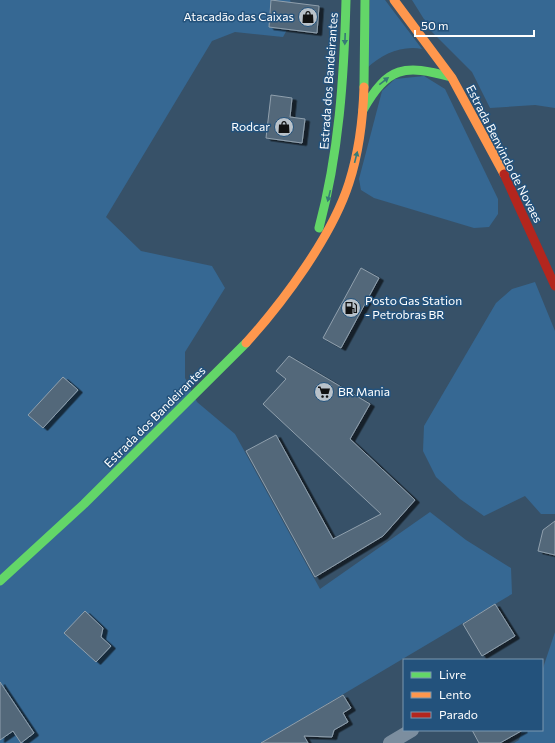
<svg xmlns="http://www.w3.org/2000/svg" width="555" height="743" viewBox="0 0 555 743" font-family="Commissioner,sans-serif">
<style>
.green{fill:#366893}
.building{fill:#52677a;stroke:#90a0ad;filter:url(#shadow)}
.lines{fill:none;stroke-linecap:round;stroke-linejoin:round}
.street{stroke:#7c8e9f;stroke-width:14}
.fast{stroke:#63d668;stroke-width:9}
.slow{stroke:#ff974d;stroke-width:9}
.jam{stroke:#b3261e;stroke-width:9}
.oneway{fill:#367a76}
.labels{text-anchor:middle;stroke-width:3;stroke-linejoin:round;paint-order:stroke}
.poi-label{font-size:12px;fill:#fff;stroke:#23527c;text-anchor:end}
.street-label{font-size:12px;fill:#fff;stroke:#23527c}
</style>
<defs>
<filter id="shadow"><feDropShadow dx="4.5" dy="2.5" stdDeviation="0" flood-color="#0009"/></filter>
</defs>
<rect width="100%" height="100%" fill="#375168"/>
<g class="green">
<polygon points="0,0 290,0 295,15 283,37 235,32 212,41 106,217 141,251 212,266 225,288 185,352 185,378 197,402 235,434 320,589 430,512 466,540 511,568 512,594 261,743 0,743"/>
<path d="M370,0h15l37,49c-20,-4 -40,5 -55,19z"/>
<polygon points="412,0 555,0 555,108 535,105 490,108 472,72 432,32"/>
<polygon points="424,76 445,89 498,199 498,214 489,227 474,228 374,198 361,190 359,179 382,91 395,79"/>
<polygon points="535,282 555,331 555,514 541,514 525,496 484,516 460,499 436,477 423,451 424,426 496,303 512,289"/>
<polygon points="555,632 555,743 514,743 519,740 522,730 542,730 542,671"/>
</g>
<g class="building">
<polygon points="271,0 319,6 317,33 269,27"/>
<polygon points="271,95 292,98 290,117 305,119 302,143 266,138"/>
<polygon points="361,268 379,278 341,348 323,338"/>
<polygon points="289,356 370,404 350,439 415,500 383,536 315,577 246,451 276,435 333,539 381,514 263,404 286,379 276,371"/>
<polygon points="63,377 78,390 43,428 28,415"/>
<polygon points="555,521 555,555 538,551 543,530"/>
<polygon points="495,604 515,636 482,656 463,624"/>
<polygon points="85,611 103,628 101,637 111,646 96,662 64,633"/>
<polygon points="0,682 34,733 21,743 13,731 0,740"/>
<polygon points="343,695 351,708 343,713 348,722 334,730 332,737 304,736 308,743 261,743"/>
<polygon points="472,730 523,730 500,743 479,743"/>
</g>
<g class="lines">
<polyline class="street" points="390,743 412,730"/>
<g class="fast">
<polyline points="364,87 365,0"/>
<path d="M363,110c25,-44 41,-46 88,-33"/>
<path d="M319,228c20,-75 25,-150 27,-228"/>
<polyline points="0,581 84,504 246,343"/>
</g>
<g class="slow">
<polyline points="394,0 452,78 504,174"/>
<path d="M246,343c38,-42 86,-107 103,-160 10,-31 14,-64 15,-96"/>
</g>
<polyline class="jam" points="504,174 555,286"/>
</g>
<defs><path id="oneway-solid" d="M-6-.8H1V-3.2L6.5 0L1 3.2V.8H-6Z"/></defs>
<g class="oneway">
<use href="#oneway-solid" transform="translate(345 39) rotate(92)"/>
<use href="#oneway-solid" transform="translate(384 81) rotate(-38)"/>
<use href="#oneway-solid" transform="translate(356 157) rotate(-76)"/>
<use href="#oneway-solid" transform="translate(329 196) rotate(104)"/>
</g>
<defs>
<g id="shop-disc" transform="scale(1)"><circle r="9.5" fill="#b9c2ca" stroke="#23527c"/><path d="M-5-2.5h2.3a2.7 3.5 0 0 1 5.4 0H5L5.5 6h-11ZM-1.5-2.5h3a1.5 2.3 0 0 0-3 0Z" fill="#111"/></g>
<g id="fuel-disc" transform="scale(1)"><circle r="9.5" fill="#b9c2ca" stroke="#23527c"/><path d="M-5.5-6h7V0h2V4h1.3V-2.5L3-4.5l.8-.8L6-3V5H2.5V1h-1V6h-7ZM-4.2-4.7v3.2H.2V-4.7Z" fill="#111"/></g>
<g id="supermarket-disc" transform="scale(1)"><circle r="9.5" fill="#b9c2ca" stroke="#23527c"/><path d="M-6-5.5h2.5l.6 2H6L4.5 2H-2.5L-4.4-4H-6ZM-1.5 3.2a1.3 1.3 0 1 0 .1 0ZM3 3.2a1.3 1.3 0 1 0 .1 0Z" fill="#111"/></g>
</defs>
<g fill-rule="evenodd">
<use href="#shop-disc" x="308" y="17"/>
<use href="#shop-disc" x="284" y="127"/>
<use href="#fuel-disc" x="351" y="308"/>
<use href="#supermarket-disc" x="324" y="392"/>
</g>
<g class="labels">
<g class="poi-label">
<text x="294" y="21">Atacadão das Caixas</text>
<text x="270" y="131">Rodcar</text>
<text x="365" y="305" text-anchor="start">Posto Gas Station<tspan x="365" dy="14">- Petrobras BR</tspan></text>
<text x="338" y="396" text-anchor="start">BR Mania</text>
</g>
<g class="street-label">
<text transform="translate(329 81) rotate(-86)" y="4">Estrada dos Bandeirantes</text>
<text transform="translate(504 154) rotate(63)" y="4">Estrada Benvindo de Novaes</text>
<text transform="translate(155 417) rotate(-45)" y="4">Estrada dos Bandeirantes</text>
</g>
</g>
<rect x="403" y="659" width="140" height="72" fill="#23527c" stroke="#7b97b0"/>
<rect x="411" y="672" width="20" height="6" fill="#63d668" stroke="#7b97b0"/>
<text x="439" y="679" font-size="12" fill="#ffffff">Livre</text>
<rect x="411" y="692" width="20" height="6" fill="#ff974d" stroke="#7b97b0"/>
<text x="439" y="699" font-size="12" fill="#ffffff">Lento</text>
<rect x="411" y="712" width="20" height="6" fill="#b3261e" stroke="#7b97b0"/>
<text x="439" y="719" font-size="12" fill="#ffffff">Parado</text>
<path d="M415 30v6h119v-6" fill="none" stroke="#ffffff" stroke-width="2"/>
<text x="421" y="30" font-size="12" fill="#ffffff" stroke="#23527c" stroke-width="3" paint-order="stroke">50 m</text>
</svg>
